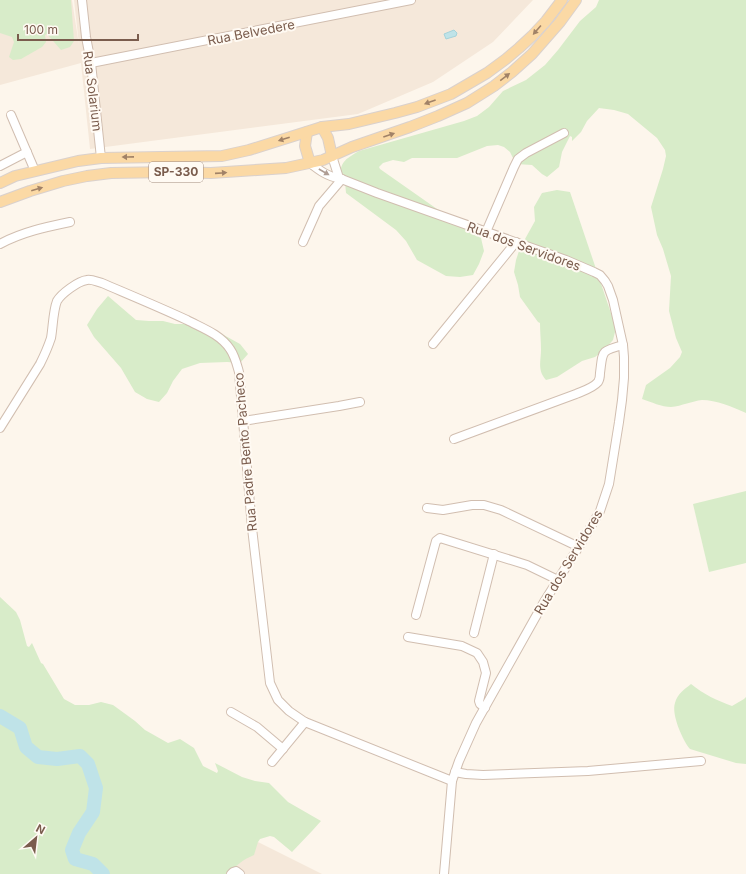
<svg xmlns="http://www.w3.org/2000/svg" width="746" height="874" viewBox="0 0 746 874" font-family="Inter,sans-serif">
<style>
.residential{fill:#f5e8da}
.green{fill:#d8ecc9}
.water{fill:#bfe3e8;stroke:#a5d3da}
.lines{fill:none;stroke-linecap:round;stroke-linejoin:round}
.river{stroke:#bfe3e8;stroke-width:14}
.minor-casing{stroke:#d1beb0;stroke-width:10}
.major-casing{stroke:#dad1cd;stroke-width:12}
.minor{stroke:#fff;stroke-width:8}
.major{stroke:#fbd9a5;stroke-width:10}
.oneway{fill:#a18267}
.oneway2{fill:#af9d94}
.labels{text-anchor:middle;stroke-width:4;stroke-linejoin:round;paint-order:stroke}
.shield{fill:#fffaf3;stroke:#a28b7f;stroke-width:1}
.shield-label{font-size:12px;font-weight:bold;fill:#7a5c4d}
.street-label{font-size:13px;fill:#7a5c4d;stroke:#fffaf3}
</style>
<rect width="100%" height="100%" fill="#fdf6ec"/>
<g class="residential">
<polygon points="0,0 72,0 79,45 74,0 533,0 493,42 433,82 358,114 90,149 81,63 0,85"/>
<polygon points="258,842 322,874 229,874"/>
</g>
<g class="green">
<polygon points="0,0 71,0 74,41 70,47 61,50 47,34 45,35 46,42 42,47 21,59 13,60 9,57 14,42 12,37 0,33"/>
<path d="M599,0h147v413c-13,-6 -30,-13 -44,-13 -10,1 -20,6 -31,7 -9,0 -20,-5 -29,-8l4,-14 24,-17 10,-11 2,-5 -6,-14 -7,-27 2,-35 -8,-27 -6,-14 -6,-28 12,-38 3,-13 -1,-6 -8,-12 -29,-24 -14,-4 -15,-2 -12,13 -6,11 -9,9v-4l-2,-1 -8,16 -3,15 -12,10 -5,-3 -10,-9 -16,-1 -6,-12 -6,-5 -6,-2 -11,1 -30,12h-45l-8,4 -11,-2 -10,3 -4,4 1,2 57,40 35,20 9,9 3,13 -5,13 -6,11 -13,2 -14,-1 -29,-16 -11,-19 -10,-11 -50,-37 -1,-11 -6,-2c2,-19 5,-20 20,-29l105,-30 13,-5 12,-9 14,-16 23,-11 19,-15 13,-15 22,-29 16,-14z"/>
<path d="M557,190l13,2 46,136 -3,12 -8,9 -10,8 -13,4 -25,16 -11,3c-9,-10 -5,-19 -5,-30 0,-9 -1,-18 -1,-27l-2,-1 -18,-25 -2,-12 -4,-13 2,-12 4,-12 15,-27 -1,-14 8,-14z"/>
<polygon points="108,296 136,320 149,321 163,321 175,324 188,324 213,329 240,344 248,354 240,363 227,362 200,363 182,369 173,381 167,393 159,402 147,399 135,392 121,368 94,337 87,325 97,309"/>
<polygon points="746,491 746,563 709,572 693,504"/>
<path d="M0,597l16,15 4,8 7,26 2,1 3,-4 9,20 2,1 21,35 11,6h14l12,-3 12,3 22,16 10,9 23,13 12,-4 14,9 9,18 14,7 1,-2 -3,-8 27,14 13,4 14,2 19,19 33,19 -9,10 -20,21 -18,-15 -4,-1 -10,3 -2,3 -4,13c-12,5 -17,10 -25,19h-229z"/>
<path d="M691,684c12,10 27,17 41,22l12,-7 2,-2v67l-10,-1 -46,-14c-7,-8 -19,-35 -15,-46 2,-9 10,-14 16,-19z"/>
</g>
<polygon class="water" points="454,30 457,33 456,36 446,39 444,34"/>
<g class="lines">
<polyline class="river" points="0,716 20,728 26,747 38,757 57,759 80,756 88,764 96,788 93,812 79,833 72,850 75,859 93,864 103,874"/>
<g class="minor-casing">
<g id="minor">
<polyline points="82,0 86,37 91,63 101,158"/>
<polyline points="91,63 411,0"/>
<polyline points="11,115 35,171"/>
<polyline points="332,156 339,178"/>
<path d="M310,163c9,7 18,14 29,15l38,15 189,67 28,12 6,3 5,6 3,5 5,14 10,45 1,12v21l-2,22 -3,22 -10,62 -9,27 -17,29 -39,62 -68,121 -17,38 -7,20 -8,93"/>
<polyline points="0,166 27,152"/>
<polyline points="486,232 514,167 518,159 526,153 564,133"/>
<polyline points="303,242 319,206 342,179"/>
<path d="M0,244c22,-12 46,-17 70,-22"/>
<polyline points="433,344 516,242"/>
<polyline points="243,421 339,406 360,402"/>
<path d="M0,428l40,-64c4,-8 8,-17 11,-26 2,-11 2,-27 6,-37 4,-7 21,-20 30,-21 5,-1 10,2 15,3 28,12 57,24 85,37 15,8 33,14 43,29 5,7 7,16 9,23l13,156 18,155 8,17 11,11 16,11 147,59"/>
<path d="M454,439l122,-45c7,-3 17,-6 22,-12 2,-3 2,-6 2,-9 3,-22 0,-22 23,-28"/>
<polyline points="427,508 443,510 472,505 484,505 501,510 579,547"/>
<polyline points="416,615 436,541 440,538 527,565 558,580"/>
<polyline points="474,633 494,554"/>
<polyline points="408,637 462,646 477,653 483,662 486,673 479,701 480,704 485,708"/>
<polyline points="231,712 257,727 283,749"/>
<polyline points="272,762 305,722"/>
<polyline points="455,772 466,774 483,775 588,771 701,761"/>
<polyline points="231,874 233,872 236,871 240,874"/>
</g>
</g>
<g class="major-casing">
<g id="major">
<polyline points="322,127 328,138 332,156"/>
<polyline points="307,132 305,146 310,163"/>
<polyline points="0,183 15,176 78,161 101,158 222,156 249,150 322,127 349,124 395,113 417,107 451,94 487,73 506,59 519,48 532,36 546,21 562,0"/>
<polyline points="0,202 30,191 63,181 87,176 111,173 171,172 211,173 286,168 323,160 352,147 410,127 438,116 467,103 494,86 512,72 532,54 560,22 576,0"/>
</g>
</g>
<use href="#minor" class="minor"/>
<use href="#major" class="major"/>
</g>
<defs><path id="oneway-solid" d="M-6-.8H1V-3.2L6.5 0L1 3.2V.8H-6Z"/></defs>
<g class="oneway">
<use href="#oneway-solid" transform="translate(537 30) rotate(131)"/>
<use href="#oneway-solid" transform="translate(505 77) rotate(-37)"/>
<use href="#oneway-solid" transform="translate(430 102) rotate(160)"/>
<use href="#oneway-solid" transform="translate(389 135) rotate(-19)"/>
<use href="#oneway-solid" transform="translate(284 139) rotate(162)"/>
<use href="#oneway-solid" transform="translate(128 157) rotate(179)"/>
<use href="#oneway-solid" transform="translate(221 173) rotate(-4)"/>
<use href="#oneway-solid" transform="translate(37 189) rotate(-16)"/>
</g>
<use class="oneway2" href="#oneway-solid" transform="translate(324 172) rotate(30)"/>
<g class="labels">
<rect class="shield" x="149" y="162" width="54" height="20" rx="3"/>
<g class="shield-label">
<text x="176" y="176">SP-330</text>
</g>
<g class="street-label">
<text transform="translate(251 32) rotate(-11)" y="5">Rua Belvedere</text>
<text transform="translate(93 91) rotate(83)" y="5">Rua Solarium</text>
<text transform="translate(524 246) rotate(20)" y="5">Rua dos Servidores</text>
<text transform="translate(245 452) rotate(-95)" y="5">Rua Padre Bento Pacheco</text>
<text transform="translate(568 562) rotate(-59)" y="5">Rua dos Servidores</text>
</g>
</g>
<g transform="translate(36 838) rotate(28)" stroke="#fffaf3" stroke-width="3" paint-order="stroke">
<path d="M0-3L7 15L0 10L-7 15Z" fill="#7a5c4d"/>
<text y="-6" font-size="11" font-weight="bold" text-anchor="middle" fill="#7a5c4d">N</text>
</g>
<path d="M18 34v6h120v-6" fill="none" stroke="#7a5c4d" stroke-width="2"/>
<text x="24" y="34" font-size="12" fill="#7a5c4d" stroke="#fffaf3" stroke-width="3" paint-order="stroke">100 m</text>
</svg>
